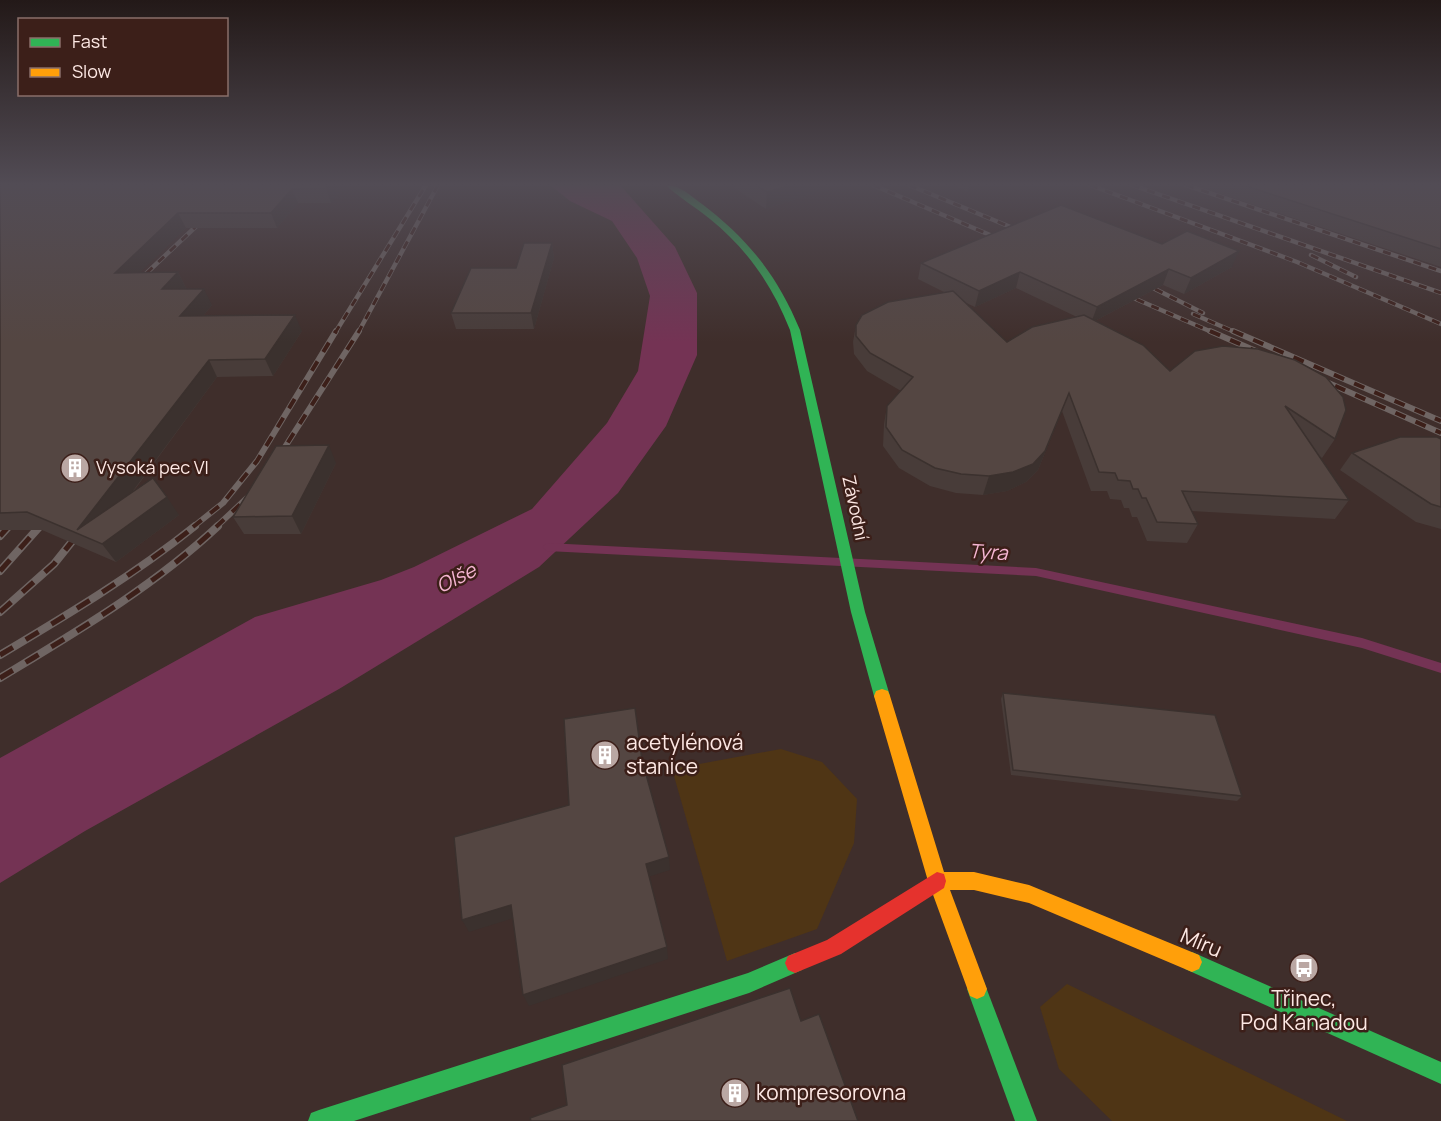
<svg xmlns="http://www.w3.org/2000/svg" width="1441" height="1121" viewBox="0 0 1441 1121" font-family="Manrope,sans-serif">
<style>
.green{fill:#4f3515}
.water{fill:#743354}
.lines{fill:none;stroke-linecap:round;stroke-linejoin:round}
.stream{fill:#743354;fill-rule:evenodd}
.fast{fill:#30b455;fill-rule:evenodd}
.slow{fill:#ff9f0a;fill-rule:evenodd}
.jam{fill:#e5322d;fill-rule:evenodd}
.rail-far2-casing{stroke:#6f6563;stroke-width:4.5}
.rail-far1-casing{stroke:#6f6563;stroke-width:6}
.rail-casing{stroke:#6f6563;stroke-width:8}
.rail-far2{stroke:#3c1f19;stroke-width:3;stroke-dasharray:8;stroke-linecap:butt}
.rail-far1{stroke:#3c1f19;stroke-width:4;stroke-dasharray:11;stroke-linecap:butt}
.rail{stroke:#3c1f19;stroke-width:5;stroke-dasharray:15;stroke-linecap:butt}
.wall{fill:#483c39;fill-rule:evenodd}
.shaded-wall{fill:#3b312e}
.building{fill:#544642;stroke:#3b312e;stroke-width:1.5}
.labels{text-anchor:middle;stroke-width:5;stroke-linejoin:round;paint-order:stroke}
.poi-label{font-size:18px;fill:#fde8e4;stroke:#3c1f19;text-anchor:start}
.street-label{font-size:18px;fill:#fde8e4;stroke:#3c1f19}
.water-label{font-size:20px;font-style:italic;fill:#f6b6d3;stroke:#3c1f19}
.near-poi-label{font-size:21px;fill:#fde8e4;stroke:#3c1f19;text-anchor:start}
.near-street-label{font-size:21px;fill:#fde8e4;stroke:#3c1f19}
</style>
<rect width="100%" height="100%" fill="#3f2e2b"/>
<g class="green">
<polygon points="781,749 822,762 857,799 854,843 817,929 727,961 672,769"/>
<polygon points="1067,984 1347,1121 1112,1121 1059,1069 1040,1007"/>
</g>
<polygon class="water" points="550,185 620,185 675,247 697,293 697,355 666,426 618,493 539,567 339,689 85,831 0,883 0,758 255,617 381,580 414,567 532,509 607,423 638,371 650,296 637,258 612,221 570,201"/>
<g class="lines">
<polygon class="stream" points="547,543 1036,568 1362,638 1441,663 1441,673 1362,648 1036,576 547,551 542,547"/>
<g class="fast">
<path d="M666,185c14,0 25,11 36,19 47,36 75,71 98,126l65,282 25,84 -2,5 -6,2 -6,-2 -2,-5 -23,-84 -61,-282c-18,-45 -42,-80 -80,-111 -14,-12 -31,-21 -44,-34z"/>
<polygon points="1192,952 1441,1062 1441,1084 1185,969 1182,962 1185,955"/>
<polygon points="795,953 802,956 805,963 802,970 749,993 354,1121 308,1121 311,1113 319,1110 748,973"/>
<polygon points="977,979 984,982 1037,1121 1015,1121 967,989 970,982"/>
</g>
<polygon class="slow" points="882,689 888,691 890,696 944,872 974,872 1029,885 1199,955 1202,962 1199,969 1192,972 1029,903 974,890 950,890 987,989 984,996 977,999 970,996 928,881 874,696 876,691"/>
<polygon class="jam" points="937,872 944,874 946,881 944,888 841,954 795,973 788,970 785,963 788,956 827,940"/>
<g class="rail-far2-casing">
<g id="rail-far2">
<polyline points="873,185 1004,241"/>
<polyline points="909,185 1025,233"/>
<polyline points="1090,185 1297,262 1441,324"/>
<polyline points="1132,185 1441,293"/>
<polyline points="1186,185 1441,271"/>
<polyline points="1311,255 1356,277"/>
<polyline points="1141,282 1203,313"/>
<polyline points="135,284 207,216"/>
<polyline points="1122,293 1214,333"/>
<polyline points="1193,314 1237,333"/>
<polyline points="335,333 426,185"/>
<polyline points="358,333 438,185"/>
</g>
</g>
<g class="rail-far1-casing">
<g id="rail-far1">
<polyline points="1210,331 1265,355"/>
<polyline points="1233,331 1441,421"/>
<polyline points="1315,377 1441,433"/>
<polyline points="276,461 359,331"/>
<polyline points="8,527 15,519"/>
<polyline points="39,527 48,517"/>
<polyline points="193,527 223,503 257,461 336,331"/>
<polyline points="216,527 248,497"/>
</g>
</g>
<g class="rail-casing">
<g id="rail">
<polyline points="0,536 9,526"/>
<polyline points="0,571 40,526"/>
<polyline points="0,612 54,564 82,529"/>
<path d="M0,655c67,-40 134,-80 195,-129"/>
<path d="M0,678c76,-46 153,-91 218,-152"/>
</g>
</g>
<use href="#rail-far2" class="rail-far2"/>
<use href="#rail-far1" class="rail-far1"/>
<use href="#rail" class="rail"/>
</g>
<g class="wall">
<polygon points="0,185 345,185 331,203 298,203 277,228 186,228 140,272 178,272 186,288 185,289 212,305 203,316 302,331 273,376 217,377 133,492 179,515 116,562 42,530 0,530"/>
<polygon points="730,185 822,185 821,191 766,209"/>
<polygon points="952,185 983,185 968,192"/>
<polygon points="1194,185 1441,185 1441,267"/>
<polygon points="552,243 554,258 534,329 456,329 451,313"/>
<path d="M1162,244l70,23 -48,27 -21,-9 -68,36 75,50 53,-25 112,93 -13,19 -3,-2 30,44 -14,19 -144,-8 7,13 -11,19 -40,-2 -10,-24h-5l-3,-9h-5l-3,-8 -11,-1 -3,-8h-16l-29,-80 -24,59 -12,12 -19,9 -24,4 -27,-2 -26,-7 -31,-18 -16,-22 1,-22 3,-18 14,-15 -34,-20 -13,-17 -1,-12 3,-17 90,-32 -28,-14 3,-16zM1016,288l61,29 -70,25 -43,-40 11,5z"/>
<polygon points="1441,439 1441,529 1416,522 1340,470 1352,453"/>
<polygon points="336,463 301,534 244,534 233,517"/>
<polygon points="1003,693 1242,796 1237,801 1011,775 1001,699"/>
</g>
<g class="shaded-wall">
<polygon points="329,185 345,185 331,203 326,188"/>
<polygon points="791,185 822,185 821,191 766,209 767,192"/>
<polygon points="969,185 983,185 968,192"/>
<polygon points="292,189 298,203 277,228 271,213"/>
<polygon points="178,213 186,228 124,288 115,273"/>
<polygon points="552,243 554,258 534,329 531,313"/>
<polygon points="1239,251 1232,267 1184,294 1191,278"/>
<polygon points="1169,269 1163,285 1091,323 1097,307"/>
<polygon points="178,272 186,288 171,305 162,289"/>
<polygon points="1020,272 1016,288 975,307 979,291"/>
<polygon points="204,289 212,305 189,333 180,316"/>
<polygon points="295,315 302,331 273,376 265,359"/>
<polygon points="209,360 217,377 96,541 77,530"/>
<polygon points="1069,393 1038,470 1026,482 1007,491 983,495 989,476"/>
<polygon points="329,445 336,463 301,534 292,516"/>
<polygon points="167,497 179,515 116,562 102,544"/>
<polygon points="669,857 670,870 648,877 646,864"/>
<polygon points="511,905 517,917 469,932 462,920"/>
<polygon points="667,947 668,959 529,1006 523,995"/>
</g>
<g class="building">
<polygon points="0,185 329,185 326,188 292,189 271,213 178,213 115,273 178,272 162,289 204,289 180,316 295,315 265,359 209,360 77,530 153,478 167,497 102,544 27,512 0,513"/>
<polygon points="755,185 791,185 767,192"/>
<polygon points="1243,185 1441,185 1441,249"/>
<polygon points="1061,205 1162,244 1187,231 1239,251 1191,278 1169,269 1097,307 1020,272 979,291 921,263"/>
<polygon points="524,243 552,243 531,313 451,313 471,268 516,268"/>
<polygon points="953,291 1007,342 1032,327 1084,315 1143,345 1170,371 1195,351 1223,346 1258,349 1295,360 1326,377 1343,397 1346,410 1335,439 1285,406 1349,500 1182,491 1198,524 1157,522 1146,498 1142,498 1138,489 1133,489 1130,481 1118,480 1115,473 1099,472 1069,393 1045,451 1033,464 1013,472 989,476 961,474 935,468 902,450 886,427 887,406 913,377 870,353 856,336 856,325 862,315 888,302"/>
<polygon points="1400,437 1437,437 1441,439 1441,507 1431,504 1352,453"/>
<polygon points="329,445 292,516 233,517 276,446"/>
<polygon points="1003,693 1215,715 1242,796 1013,770"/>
<polygon points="635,708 642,760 669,857 646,864 667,947 523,995 511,905 462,920 454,837 569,805 564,719"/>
<polygon points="790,988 801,1021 819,1014 858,1121 531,1121 530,1118 567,1105 562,1065"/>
</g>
<linearGradient id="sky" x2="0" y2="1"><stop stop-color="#231918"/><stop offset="0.54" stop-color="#524c55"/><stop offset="1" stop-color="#524c55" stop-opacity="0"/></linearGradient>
<rect width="1441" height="342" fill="url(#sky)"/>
<defs>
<g id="building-disc" transform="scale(1.5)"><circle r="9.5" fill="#baa7a3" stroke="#3c1f19"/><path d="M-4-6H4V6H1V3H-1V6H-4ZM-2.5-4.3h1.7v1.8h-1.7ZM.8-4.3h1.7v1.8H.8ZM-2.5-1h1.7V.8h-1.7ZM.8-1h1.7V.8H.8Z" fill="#fff"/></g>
<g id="bus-disc" transform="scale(1.5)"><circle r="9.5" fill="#baa7a3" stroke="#3c1f19"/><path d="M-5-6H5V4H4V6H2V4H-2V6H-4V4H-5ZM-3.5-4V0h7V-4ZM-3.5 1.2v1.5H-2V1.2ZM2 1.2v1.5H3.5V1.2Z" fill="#fff"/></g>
</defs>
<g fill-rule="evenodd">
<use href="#building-disc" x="75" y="468"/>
<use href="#building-disc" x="605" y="755"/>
<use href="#bus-disc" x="1304" y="968"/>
<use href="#building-disc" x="735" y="1093"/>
</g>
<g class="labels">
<g class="poi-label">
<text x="96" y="474">Vysoká pec VI</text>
</g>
<g class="street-label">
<text transform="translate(855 508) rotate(78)" y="6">Závodní</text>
</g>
<g class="water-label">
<text transform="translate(988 552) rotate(3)" y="7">Tyra</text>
<text transform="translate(456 578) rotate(-27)" y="7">Olše</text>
</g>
<g class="near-poi-label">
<text x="626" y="750">acetylénová<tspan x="626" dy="24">stanice</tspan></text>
<text x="1304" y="1006" text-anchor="middle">Třinec,<tspan x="1304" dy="24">Pod Kanadou</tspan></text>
<text x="756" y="1100">kompresorovna</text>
</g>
<g class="near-street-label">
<text transform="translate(1201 943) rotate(23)" y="7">Míru</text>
</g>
</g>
<rect x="18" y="18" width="210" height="78" fill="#3c1f19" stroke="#896f6a" stroke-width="1.5"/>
<rect x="30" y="38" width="30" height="9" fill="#30b455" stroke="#896f6a" stroke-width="1.5"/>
<text x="72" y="48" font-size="18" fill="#fde8e4">Fast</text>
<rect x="30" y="68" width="30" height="9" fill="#ff9f0a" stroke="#896f6a" stroke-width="1.5"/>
<text x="72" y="78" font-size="18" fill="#fde8e4">Slow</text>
</svg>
